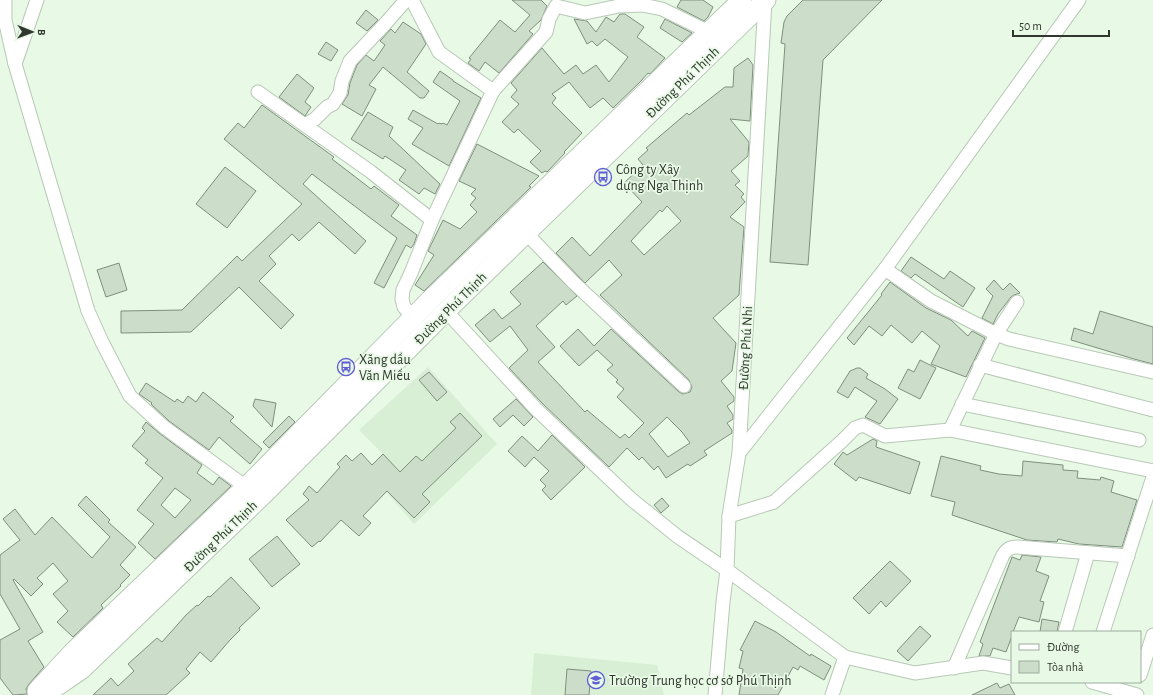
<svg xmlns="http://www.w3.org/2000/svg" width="1153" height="695" viewBox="0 0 1153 695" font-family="'Alegreya Sans',sans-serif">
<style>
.built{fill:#d8efd6}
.building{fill:#ccdeca;stroke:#7f8f7d;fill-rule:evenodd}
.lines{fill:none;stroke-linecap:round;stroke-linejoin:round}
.minor-casing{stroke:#b7c9b6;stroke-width:15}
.highway-casing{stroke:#b7c9b6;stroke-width:21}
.minor{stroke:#fff;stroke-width:13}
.highway{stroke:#fff;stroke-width:19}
.labels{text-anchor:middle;stroke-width:3.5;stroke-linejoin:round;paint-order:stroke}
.street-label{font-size:14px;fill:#30372f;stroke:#e8fae6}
.poi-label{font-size:14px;fill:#30372f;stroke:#e8fae6;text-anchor:start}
</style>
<rect width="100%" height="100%" fill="#e8fae6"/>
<g class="built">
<polygon points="428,367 497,444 414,524 367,470 383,454 359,430"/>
<polygon points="534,653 657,665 664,695 531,695"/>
</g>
<g class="building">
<polygon points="512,0 541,0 547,6 541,20 529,31 533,34 499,73 485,62 479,71 468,63 471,59 469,58 500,20 515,32 530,15"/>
<polygon points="681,0 703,0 713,7 708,17 704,21 677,7"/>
<polygon points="803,0 882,0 823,60 808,265 770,262 785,44 781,43 784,22 787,16"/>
<polygon points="366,10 378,20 367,31 356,23"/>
<polygon points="620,14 625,14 644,27 637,37 665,58 650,74 648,73 641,81 613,108 603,98 590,108 569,82 552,94 556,98 552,103 582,133 564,152 565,153 547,172 545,171 542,173 530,162 541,151 518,129 514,133 502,122 519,104 511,97 517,90 511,83 542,48 564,74 576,65 583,74 596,65 609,82 628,57 605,39 597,46 592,41 587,44 574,19 587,21 596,32 606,17 614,22"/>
<polygon points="665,19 692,33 682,42 660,28"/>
<polygon points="403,22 421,34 426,44 407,72 429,91 424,98 420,98 383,67 369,85 376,89 362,116 342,104 348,95 350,83 357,65 366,55 374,61 385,45 380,41 391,29 395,33"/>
<polygon points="326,42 338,50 331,61 318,54"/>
<path d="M748,58l5,7 -3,56 -20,-2 19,23 -1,14 -17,15 9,10 -5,4 9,9 -3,3 4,5 -15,15 14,10 -5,68 -26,23 23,25 -4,28 -11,10 13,16v4l-7,5 6,9v4l-6,4 5,7v3l-28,18 3,4 -17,11 -2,-2 -22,14 -8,-12 -4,4 -12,-13 -3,3 -12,-12 -18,19 -67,-64 -33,-35 19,-18 -18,-24 -20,16 -15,-17 19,-16 8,10 19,-15 -11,-12 33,-30 34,34 -11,9 -3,-4 -27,25 19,21 -17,15 47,50 2,-2 33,28 5,-4 4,4 15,-15 -27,-26 7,-8 -8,-7 2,-2 -11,-10 6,-5 -16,-15 -18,16 -19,-20 18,-17 16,17 17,-17 68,63 4,2 7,-2 2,-5 -3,-7 -89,-85 22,-20 -13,-15 -24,23 -29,-30 16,-16 18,19 52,-54 -18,-19 19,-18 -5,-6 10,-9 -2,-2 41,-35 2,2 36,-28h8l1,-19zM667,206l14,15 -37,34 -13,-14 29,-31 2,2zM667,417l15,15 8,11 -22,14 -19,-23z"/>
<polygon points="440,71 453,80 453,81 481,98 449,166 412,144 423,128 408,119 413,110 438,124 439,123 442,124 443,123 447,125 460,101 433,82"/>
<polygon points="297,74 314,88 305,102 311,107 305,116 279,97"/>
<polygon points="262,105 334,157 332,159 371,189 374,186 399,205 391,216 417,235 414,244 411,248 406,245 384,288 374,283 397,238 312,174 303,184 366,241 355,254 319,222 299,241 292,234 269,256 276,264 259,281 294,315 281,329 239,287 191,332 121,333 121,311 182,310 237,256 242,261 302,204 224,139 238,123 244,128"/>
<polygon points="368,112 393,127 389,136 440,184 435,194 424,188 419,194 399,180 406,170 385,156 383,159 351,139"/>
<polygon points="477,144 539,176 529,186 531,187 424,291 415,285 434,255 428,251 443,220 460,229 477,212 470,205 476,198 471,194 476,189 459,181"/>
<polygon points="225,167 256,191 227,228 196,204"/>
<polygon points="911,257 944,279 950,271 975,288 963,307 915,274 911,278 901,271"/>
<polygon points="119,263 127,290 106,297 97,270"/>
<polygon points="994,280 1003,290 1010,283 1020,293 1014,295 1011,297 998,314 993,324 982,318 993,296 986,289"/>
<polygon points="890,282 926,308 951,320 968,336 972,331 985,338 966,377 931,364 940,346 922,331 912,343 891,325 882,336 869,326 854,345 847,338 882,295 881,294"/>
<polygon points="1100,311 1153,327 1153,364 1134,359 1071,340 1074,328 1093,334"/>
<polygon points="920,360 936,368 920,399 898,388 908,369 914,372"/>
<polygon points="857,368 860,368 868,374 866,378 885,389 898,399 880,424 865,417 877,401 855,387 848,398 837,392 850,371"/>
<polygon points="429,372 447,392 437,401 419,380"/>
<polygon points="146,383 175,402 177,399 183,403 188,396 196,402 203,392 234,417 230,421 262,449 250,464 219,437 209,450 169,421 151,404 152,403 139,394"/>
<polygon points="255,399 276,403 272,427 253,406"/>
<polygon points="516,399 533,417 524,426 513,415 500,427 493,419"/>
<polygon points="460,413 482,436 422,494 430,502 414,518 387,491 363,516 371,523 359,536 341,520 320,542 319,541 312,547 286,520 309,500 303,494 309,486 317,493 340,467 337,464 346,455 352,461 361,453 372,465 383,454 400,472 416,456 422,461 456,428 450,422"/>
<polygon points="289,416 295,422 269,448 263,442"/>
<path d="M146,422l13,11 43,32 -5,8 16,12 6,-8 12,9 -76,73 -17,-16 16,-19 -17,-14 26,-32 -18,-15 3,-3 -16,-14 13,-15 -3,-3zM175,488l16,12 -16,18 -14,-13z"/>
<polygon points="552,435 585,467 551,500 542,490 546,486 540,480 549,471 534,457 525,467 508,451 522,436 538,451"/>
<polygon points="873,439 877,441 876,447 920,462 910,494 859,477 856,481 834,464 843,452 847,455"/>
<polygon points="941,456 981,466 980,470 999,474 1022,476 1023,461 1063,465 1063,470 1078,471 1077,478 1100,480 1101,477 1114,481 1111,492 1137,500 1122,547 1079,544 1058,539 1057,542 1027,540 952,515 955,502 931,496"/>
<polygon points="86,496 110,520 108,522 136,547 120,565 130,575 120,585 121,586 101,605 103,608 73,637 57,622 68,611 53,594 68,581 53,563 37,578 43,584 31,596 14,579 13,580 43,632 28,641 44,667 29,684 26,689 27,694 13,695 0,678 0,640 20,629 0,594 0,555 20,540 3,519 15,509 35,535 52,517 92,558 110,537 78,505"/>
<polygon points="662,498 669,506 661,513 654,505"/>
<polygon points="277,536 300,564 272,587 249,559"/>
<polygon points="1022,555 1041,557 1036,571 1049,576 1040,601 1044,602 1039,622 1019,617 1013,632 1012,632 1012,636 1006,652 993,648 990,656 979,656 983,644 980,642 1012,557 1020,560"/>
<polygon points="890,561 911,581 886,607 881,601 869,614 853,598"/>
<polygon points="231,577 260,608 239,628 240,630 230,640 211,662 200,652 186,669 190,673 166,695 93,695 111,678 118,686 134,671 128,664 157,638 162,642 186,615 197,605 198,606 208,596 210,597"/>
<polygon points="1042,619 1059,622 1057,632 1040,632"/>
<polygon points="755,621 776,632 810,656 811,654 831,666 824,680 800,666 798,670 793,667 778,695 739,695 743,669 739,668 743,651 740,650"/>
<polygon points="920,626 931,636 908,661 897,651"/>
<polygon points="567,669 591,671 589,695 565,695"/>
<polygon points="997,683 1000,688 1009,684 1015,695 972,695"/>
</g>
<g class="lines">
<g class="minor-casing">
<g id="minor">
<polyline points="5,0 5,20 15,64 88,311 102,342 130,396 164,427 246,487"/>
<polyline points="412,0 439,52 493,91"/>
<polyline points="15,64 37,0"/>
<polyline points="258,92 371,172 432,220"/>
<polyline points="305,125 315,119 327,107 333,104 340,93 342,81 350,61 385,24 406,0"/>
<polyline points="526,233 573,282 684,386"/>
<polyline points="885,269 931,301 996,334 1009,339 1153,372"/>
<polyline points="446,311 536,409 631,499 677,536 727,570 845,657 915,673 983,663 1012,668"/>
<polyline points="413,317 404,307 402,299 403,290 411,273 432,220 493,91 546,32 549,19 556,6 585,13 619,6 642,5 662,9 709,32"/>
<polyline points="980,365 1153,410"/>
<polyline points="962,404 1139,440"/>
<polyline points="950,430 996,334 1017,302"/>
<polyline points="739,453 885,269 1079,0"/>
<polyline points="729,516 774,502 842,441 855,428 863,425 885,436 950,430 1153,471"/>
<polyline points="1065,632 1088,553"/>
<polyline points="1103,632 1153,477"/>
<path d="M954,668l49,-113c4,-6 7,-8 14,-8l111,9"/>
<polyline points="1140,675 1153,635"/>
<polyline points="1092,682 1137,695"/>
<polyline points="715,695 723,602 727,570 729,516 739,453 765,1 764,0"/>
<polyline points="832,695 845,657"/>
</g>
</g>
<g class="highway-casing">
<g id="highway">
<polyline points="37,691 73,652 253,480 430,300 742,0"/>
<polyline points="44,695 82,669 267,491 446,311 766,0"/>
</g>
</g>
<use href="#minor" class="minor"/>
<use href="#highway" class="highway"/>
</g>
<defs>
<g id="bus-ring" transform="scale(0.9)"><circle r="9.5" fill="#e8fae6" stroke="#605dd5" stroke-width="1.5"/><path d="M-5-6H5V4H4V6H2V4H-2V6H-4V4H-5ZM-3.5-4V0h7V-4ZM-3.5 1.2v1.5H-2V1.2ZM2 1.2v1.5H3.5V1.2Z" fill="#605dd5"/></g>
<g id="school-ring" transform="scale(0.9)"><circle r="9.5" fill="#e8fae6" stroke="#605dd5" stroke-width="1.5"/><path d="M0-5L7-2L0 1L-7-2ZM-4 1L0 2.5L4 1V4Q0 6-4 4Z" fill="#605dd5"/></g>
</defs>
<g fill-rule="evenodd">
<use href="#bus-ring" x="603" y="177"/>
<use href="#bus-ring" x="346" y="367"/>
<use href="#school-ring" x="596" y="680"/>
</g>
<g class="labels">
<g class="street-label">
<text transform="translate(682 82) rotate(-44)" y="5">Đường Phú Thịnh</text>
<text transform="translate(450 308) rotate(-45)" y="5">Đường Phú Thịnh</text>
<text transform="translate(745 348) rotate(-87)" y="5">Đường Phú Nhi</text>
<text transform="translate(220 536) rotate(-44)" y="5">Đường Phú Thịnh</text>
</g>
<g class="poi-label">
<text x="616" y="174">Công ty Xây<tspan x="616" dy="16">dựng Nga Thịnh</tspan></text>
<text x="359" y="364">Xăng dầu<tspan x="359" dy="16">Văn Miếu</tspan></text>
<text x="609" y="685">Trường Trung học cơ sở Phú Thịnh</text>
</g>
</g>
<rect x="1011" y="631" width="130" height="52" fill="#e8fae6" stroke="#9eac9d"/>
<rect x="1019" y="644" width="20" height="6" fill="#ffffff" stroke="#9eac9d"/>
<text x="1047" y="651" font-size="12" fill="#30372f">Đường</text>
<rect x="1019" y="661" width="20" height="12" fill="#ccdeca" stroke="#9eac9d"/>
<text x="1047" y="671" font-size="12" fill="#30372f">Tòa nhà</text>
<g transform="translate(32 32) rotate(91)" stroke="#e8fae6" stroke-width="3" paint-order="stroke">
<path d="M0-3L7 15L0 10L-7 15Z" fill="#30372f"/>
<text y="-6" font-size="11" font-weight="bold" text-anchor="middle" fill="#30372f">B</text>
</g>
<path d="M1013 30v6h96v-6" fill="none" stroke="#30372f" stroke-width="2"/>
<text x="1019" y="30" font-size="12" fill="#30372f" stroke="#e8fae6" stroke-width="3" paint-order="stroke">50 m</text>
</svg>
